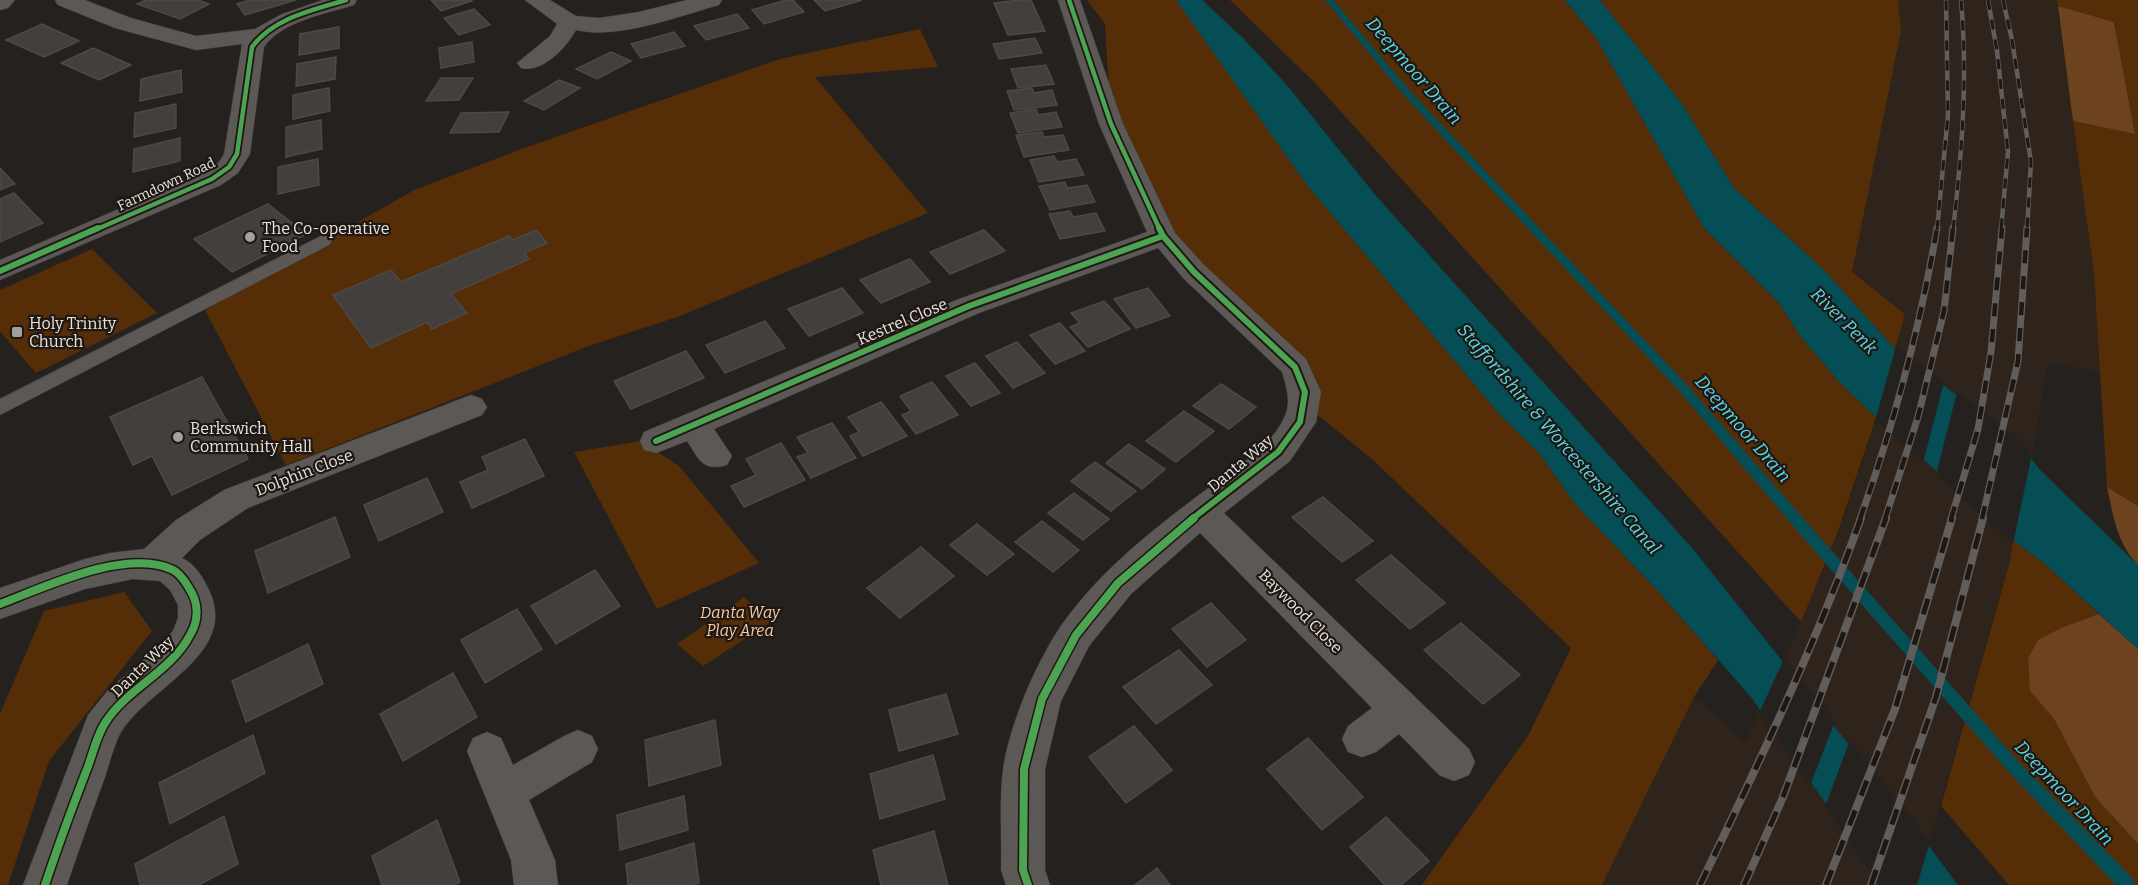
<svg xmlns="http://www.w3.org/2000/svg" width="2138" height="885" viewBox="0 0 2138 885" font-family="Bitter,serif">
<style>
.built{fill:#2f241b}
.green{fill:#552e08}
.forest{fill:#6c421f}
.water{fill:#054e56}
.pier{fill:#25211e}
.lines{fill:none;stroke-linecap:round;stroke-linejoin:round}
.stream{fill:#054e56;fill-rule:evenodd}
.building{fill:#423f3d;stroke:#4c4946;stroke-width:1.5}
.lane-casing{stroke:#423e3b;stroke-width:1}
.street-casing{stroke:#423e3b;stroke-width:1}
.lane{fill:#5c5855;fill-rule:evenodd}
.street{fill:#5c5855;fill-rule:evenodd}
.rail-far2-casing{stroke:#605d5b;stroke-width:4.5}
.rail-far1-casing{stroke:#605d5b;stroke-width:7}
.rail-casing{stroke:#605d5b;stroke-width:8}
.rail-far2{stroke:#1e1712;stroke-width:3;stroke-dasharray:10;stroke-linecap:butt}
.rail-far1{stroke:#1e1712;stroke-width:4.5;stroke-dasharray:13;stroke-linecap:butt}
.rail{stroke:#1e1712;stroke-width:5;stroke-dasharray:16;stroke-linecap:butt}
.cycleway-far2-casing{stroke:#1e1712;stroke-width:8}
.cycleway-far1-casing{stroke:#1e1712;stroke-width:10}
.cycleway-casing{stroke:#1e1712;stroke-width:11}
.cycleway-far2{stroke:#4ca352;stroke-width:4.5}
.cycleway-far1{stroke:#4ca352;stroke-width:6}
.cycleway{stroke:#4ca352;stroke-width:8}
.poi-dot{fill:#a4a09c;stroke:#1e1712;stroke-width:2}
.labels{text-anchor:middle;stroke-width:4.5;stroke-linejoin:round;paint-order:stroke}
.far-street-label{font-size:14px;fill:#e9e4e0;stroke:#1e1712}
.poi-label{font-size:16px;fill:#e9e4e0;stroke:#1e1712;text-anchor:start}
.street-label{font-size:16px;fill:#e9e4e0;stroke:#1e1712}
.park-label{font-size:16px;font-style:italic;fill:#f7c9a7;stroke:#1e1712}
.water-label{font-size:18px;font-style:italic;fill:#57daea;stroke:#1e1712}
</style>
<rect width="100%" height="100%" fill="#25211e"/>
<polygon class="built" points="1898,0 2056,0 2094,273 2100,373 2052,362 2046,371 2035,440 2010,561 1917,885 1602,885 1694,697 1746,742 1801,622 1837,534 1863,458 1905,314 1852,272 1901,31"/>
<g class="green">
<polygon points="1087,0 1176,0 1183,7 1307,185 1501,416 1539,453 1576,505 1657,590 1718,660 1694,697 1602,885 1422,885 1529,734 1571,648 1373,460 1314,412 1295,367 1163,236 1111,124 1105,24"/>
<polygon points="1230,0 1565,0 1597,39 1704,228 1779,303 1801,337 1840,383 1876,417 1837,534 1801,622 1316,84"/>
<polygon points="1600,0 1898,0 1901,31 1852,272 1905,314 1895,349 1824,270 1734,188 1682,104"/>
<polygon points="2056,0 2138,0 2138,506 2107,487 2094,273 2073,121 2135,134 2114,22 2058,6"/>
<polygon points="920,29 938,67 815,77 928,213 680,316 586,347 286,465 205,310 414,190 530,146 780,59"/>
<polygon points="92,249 157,313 36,373 0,331 0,290"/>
<polygon points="641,441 679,466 759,563 657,609 574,452"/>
<polygon points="2013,540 2045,564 2099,614 2063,627 2030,691 2054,719 2095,797 2138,844 2138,885 2009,885 1941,806 2010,561"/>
<polygon points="124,592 152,631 49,761 8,885 0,885 0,714 44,611"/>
<polygon points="744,597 771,622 703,666 677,644"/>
</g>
<g class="forest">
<polygon points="2058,6 2114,22 2135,134 2073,121"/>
<path d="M2107,487l31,19v59c-21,-21 -25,-50 -31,-78z"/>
<polygon points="2099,614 2138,649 2138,844 2095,797 2054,719 2030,691 2028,659 2038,640 2063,627"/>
</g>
<g class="water">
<polygon points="1176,0 1202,0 1242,37 1286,84 1377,197 1693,549 1913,825 1958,885 1883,885 1751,697 1657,590 1576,505 1539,453 1501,416 1307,185"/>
<polygon points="1565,0 1600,0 1682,104 1734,188 1824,270 1895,349 2018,441 2041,471 2138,565 2138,649 2045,564 2013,540 1876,417 1840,383 1801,337 1779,303 1704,228 1597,39"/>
</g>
<g class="pier">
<polygon points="1896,346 1944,382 1923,463 1875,421"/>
<polygon points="1957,392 2020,439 2032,454 2013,544 1936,475"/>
<polygon points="1785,657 1835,721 1810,786 1759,713"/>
<polygon points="1850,740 1930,842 1917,885 1879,885 1825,807"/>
</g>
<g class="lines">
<polygon class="stream" points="1325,0 1333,0 1410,91 1688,386 1809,525 2017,760 2133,879 2135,885 2116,885 2007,770 1799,533 1680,392 1404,95"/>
</g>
<g class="building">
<polygon points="146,0 198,0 209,4 180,19 137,4"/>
<polygon points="250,0 296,0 245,15 237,4"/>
<polygon points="431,0 471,0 472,1 441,11"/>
<polygon points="786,0 793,0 804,12 764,24 752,10"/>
<polygon points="814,0 862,0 825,11"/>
<polygon points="1019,0 1031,0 1045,31 1008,35 994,3"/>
<polygon points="474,9 490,25 459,35 444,18"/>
<polygon points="737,14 749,28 706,40 694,26"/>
<polygon points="42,24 79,41 44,57 6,40"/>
<polygon points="339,27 339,48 299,55 300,34"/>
<polygon points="674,32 685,46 641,58 631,44"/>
<polygon points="1035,38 1042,53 999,59 993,44"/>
<polygon points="472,42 474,62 441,68 439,48"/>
<polygon points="93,48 131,65 99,80 61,63"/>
<polygon points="611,52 631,61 597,79 576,69"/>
<polygon points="336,57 335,79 296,86 297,64"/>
<polygon points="1046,65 1054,84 1018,88 1011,69"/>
<polygon points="181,70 182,92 140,101 141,79"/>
<polygon points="441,78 473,78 459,100 426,101"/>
<polygon points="559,80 580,88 544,110 524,101"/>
<polygon points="329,88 330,111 293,119 293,95"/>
<polygon points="1032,88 1034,93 1052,90 1057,105 1014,110 1007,91"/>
<polygon points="176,104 176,128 134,137 135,113"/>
<polygon points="1036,109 1038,115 1056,112 1062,127 1018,133 1010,113"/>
<polygon points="509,112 499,132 450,133 461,113"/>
<polygon points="321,120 322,149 286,157 286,127"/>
<polygon points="1042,132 1044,137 1063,135 1069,150 1024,157 1016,135"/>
<polygon points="180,138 180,161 133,172 134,149"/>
<polygon points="1054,156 1057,162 1076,159 1084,175 1039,182 1030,160"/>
<polygon points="318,159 319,185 278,194 278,167"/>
<polygon points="0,168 15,184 0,190"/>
<polygon points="1065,182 1067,188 1087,185 1095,202 1050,210 1039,186"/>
<polygon points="14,193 43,223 0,242 0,199"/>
<polygon points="268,204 306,234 232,272 194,239"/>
<polygon points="1070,211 1073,217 1096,213 1105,231 1060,239 1049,214"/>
<polygon points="536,230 547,243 524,253 529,259 451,294 467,313 432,329 427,322 371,348 333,295 391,270 401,282 509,236 513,240"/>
<polygon points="984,230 1005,251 950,274 930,252"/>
<polygon points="910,259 930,282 881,303 860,280"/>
<polygon points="842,288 863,313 809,336 788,309"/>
<polygon points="1148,288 1170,316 1136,328 1114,299"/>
<polygon points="1104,301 1130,329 1088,347 1070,327 1080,323 1071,313"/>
<polygon points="765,321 785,348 725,373 706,345"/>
<polygon points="1060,323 1085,351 1055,364 1030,335"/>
<polygon points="1017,342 1045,373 1013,388 986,356"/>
<polygon points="686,351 704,378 631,409 614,381"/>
<polygon points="975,363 1000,393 971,406 946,376"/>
<polygon points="202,377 248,459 172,495 152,456 133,465 110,417"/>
<polygon points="932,382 958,415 916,434 902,415 911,411 900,396"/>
<polygon points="1221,384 1256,407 1229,429 1193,406"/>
<polygon points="881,402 907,436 863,456 850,436 859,432 848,417"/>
<polygon points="1184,411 1214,431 1176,462 1146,441"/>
<polygon points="832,423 856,458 811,478 797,457 808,453 797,437"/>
<polygon points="525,439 544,476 472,508 460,482 488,470 482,457"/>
<polygon points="781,443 805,480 744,507 731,486 756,475 746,459"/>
<polygon points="1129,444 1165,469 1142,489 1106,463"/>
<polygon points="1095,462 1136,491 1111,511 1071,481"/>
<polygon points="427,478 443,512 379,541 364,505"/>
<polygon points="1074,493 1109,519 1083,540 1048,513"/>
<polygon points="1323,497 1373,541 1342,562 1292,517"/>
<polygon points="335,517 350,557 268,593 255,551"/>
<polygon points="1042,521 1079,550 1053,572 1015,542"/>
<polygon points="977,524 1014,554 987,575 950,545"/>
<polygon points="921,547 954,576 900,618 867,588"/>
<polygon points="1391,555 1445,603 1410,629 1356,580"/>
<polygon points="595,570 620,606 556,644 531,606"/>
<polygon points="1211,603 1246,640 1207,667 1172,629"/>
<polygon points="517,609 542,649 485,683 461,640"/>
<polygon points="1461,623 1520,675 1483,704 1424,650"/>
<polygon points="308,644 323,684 246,722 232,681"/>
<polygon points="1179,650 1212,685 1156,724 1123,687"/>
<polygon points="453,673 477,717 403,761 380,714"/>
<polygon points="946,694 958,734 899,751 889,710"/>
<polygon points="715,720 721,765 649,786 645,740"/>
<polygon points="1134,726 1172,770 1126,803 1089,757"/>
<polygon points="253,735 265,773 170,824 159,783"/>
<polygon points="1308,738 1363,797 1322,830 1267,769"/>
<polygon points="933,755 945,799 880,819 870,774"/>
<polygon points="684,796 688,830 620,850 617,815"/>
<polygon points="224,816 238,864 199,885 140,885 135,864"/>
<polygon points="1386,817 1429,861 1401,885 1385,885 1350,847"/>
<polygon points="437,820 460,882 455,885 382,885 372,856"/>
<polygon points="934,831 948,885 881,885 873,850"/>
<polygon points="694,843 699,883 692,885 628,885 626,864"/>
<polygon points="1157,868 1170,885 1135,885"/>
</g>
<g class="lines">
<g class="lane-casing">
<polygon id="lane" points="323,235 329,237 332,241 329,245 0,415 0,399"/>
</g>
<g class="street-casing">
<g id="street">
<polygon points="0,0 15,0 8,8 0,10"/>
<path d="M55,0h30l46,18 65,18 59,-7 27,-15 41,-14h34l-3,5c-29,9 -72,16 -90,42l-14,107 -12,19 -17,12 -221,95v-20l203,-87 16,-11 5,-8 18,-110 -46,6 -81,-22 -57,-23z"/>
<path d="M525,0h25l26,16 23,2 40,-6 48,-12h35l-3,5c-40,11 -102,35 -143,25 -10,18 -33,43 -55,38l-4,-5 33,-27 7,-12z"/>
<path d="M1058,0h22l43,124 52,109 29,32 102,94 15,33 -5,30 -26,39 -66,52 245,236 6,13 -6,13 -15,6 -15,-6 -40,-41 -23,18 -14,5 -14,-5 -6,-13 6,-13 24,-18 -172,-175 -69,61 -42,52 -28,55 -16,68v101l5,15h-44l-5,-15c1,-33 -2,-68 2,-100 6,-45 34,-110 60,-147 35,-49 84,-89 132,-125 27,-21 73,-47 88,-78 9,-16 4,-32 -1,-48l-98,-93 -26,-31 -179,65 -265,116 18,27 -5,9c-25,7 -28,-6 -40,-24l-31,12 -12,-3 -4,-9 4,-9 315,-133 188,-67 -48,-108z"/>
<path d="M471,395l11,4 5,8 -5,8 -234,93 -48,32 -18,18c13,6 20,18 26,30 35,68 -67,101 -90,150 -5,12 -9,26 -13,39 -13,36 -26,72 -38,108h-44l65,-170 20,-25 45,-38 20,-21 5,-13v-13l-8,-15 -10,-9 -27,-2 -48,10 -85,30v-31l85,-29 25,-6 34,-4 32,-29 48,-30z"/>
<polygon points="578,730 592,736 598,749 592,762 529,800 555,860 558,885 514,885 511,860 467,751 473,738 487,732 501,738 513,765 564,736"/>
</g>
</g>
<use href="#lane" class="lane"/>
<use href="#street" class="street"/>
<g class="rail-far2-casing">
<g id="rail-far2">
<polyline points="1988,0 1997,51 2008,152 2001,230"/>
<polyline points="2003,0 2012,40 2031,162 2027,230"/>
<polyline points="1937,230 1948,115 1946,0"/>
<path d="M1953,230c9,-77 15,-153 8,-230"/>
</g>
</g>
<g class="rail-far1-casing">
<g id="rail-far1">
<path d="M1860,519c34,-95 60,-191 77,-291"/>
<polyline points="1885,519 1918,417 1944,311 1953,228"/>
<polyline points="1951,519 1978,429 1991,352 2002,228"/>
<polyline points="1982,519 2018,361 2027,228"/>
</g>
</g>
<g class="rail-casing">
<g id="rail">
<path d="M1700,885c58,-120 116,-241 161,-367"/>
<polyline points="1744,885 1783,797 1886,518"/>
<polyline points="1826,885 1895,709 1952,518"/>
<polyline points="1871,885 1936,697 1983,518"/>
</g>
</g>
<use href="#rail-far2" class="rail-far2"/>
<use href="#rail-far1" class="rail-far1"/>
<use href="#rail" class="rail"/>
<g class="cycleway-far2-casing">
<g id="cycleway-far2">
<polyline points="1069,0 1111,124 1160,230"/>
<path d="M95,230l117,-51 17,-12 8,-13 15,-107c21,-29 61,-37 94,-47"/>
</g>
</g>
<g class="cycleway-far1-casing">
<g id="cycleway-far1">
<polyline points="1159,228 1163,236 1194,272 1295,367 1305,392 1300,422 1278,452 1192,519"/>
<polyline points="0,271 98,228"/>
<polyline points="656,441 969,306 1163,236"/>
</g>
</g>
<g class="cycleway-casing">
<g id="cycleway">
<path d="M0,604c45,-17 123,-55 171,-35 8,3 14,12 18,19 10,15 10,32 1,47 -19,37 -63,53 -85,88 -9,14 -12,31 -18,46 -15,39 -29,77 -42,116"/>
<polyline points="1028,885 1023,870 1024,769 1042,699 1076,635 1118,583 1194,518"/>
</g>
</g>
<use href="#cycleway-far2" class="cycleway-far2"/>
<use href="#cycleway-far1" class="cycleway-far1"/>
<use href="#cycleway" class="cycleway"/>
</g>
<g class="poi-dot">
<circle cx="250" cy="237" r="6"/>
<rect x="11" y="326" width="12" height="12" rx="3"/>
<circle cx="178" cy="437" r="6"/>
</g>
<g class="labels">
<g class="far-street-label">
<text transform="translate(166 184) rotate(-25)" y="5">Farmdown Road</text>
</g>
<g class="poi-label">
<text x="262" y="234">The Co-operative<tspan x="262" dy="18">Food</tspan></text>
<text x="29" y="329">Holy Trinity<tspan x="29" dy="18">Church</tspan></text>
<text x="190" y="434">Berkswich<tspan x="190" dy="18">Community Hall</tspan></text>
</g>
<g class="street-label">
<text transform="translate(902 321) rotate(-23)" y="6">Kestrel Close</text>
<text transform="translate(1240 463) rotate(-40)" y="6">Danta Way</text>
<text transform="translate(304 472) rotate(-21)" y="6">Dolphin Close</text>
<text transform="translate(1301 611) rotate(45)" y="6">Baywood Close</text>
<text transform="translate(142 666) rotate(-44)" y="6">Danta Way</text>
</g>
<g class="park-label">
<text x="740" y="618">Danta Way<tspan x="740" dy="18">Play Area</tspan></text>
</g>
<g class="water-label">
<text transform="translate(1414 71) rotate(49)" y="6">Deepmoor Drain</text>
<text transform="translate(1844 321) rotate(45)" y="6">River Penk</text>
<text transform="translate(1743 429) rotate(49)" y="6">Deepmoor Drain</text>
<text transform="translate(1559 439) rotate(49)" y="6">Staffordshire &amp; Worcestershire Canal</text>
<text transform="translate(2064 793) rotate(47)" y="6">Deepmoor Drain</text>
</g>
</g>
</svg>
